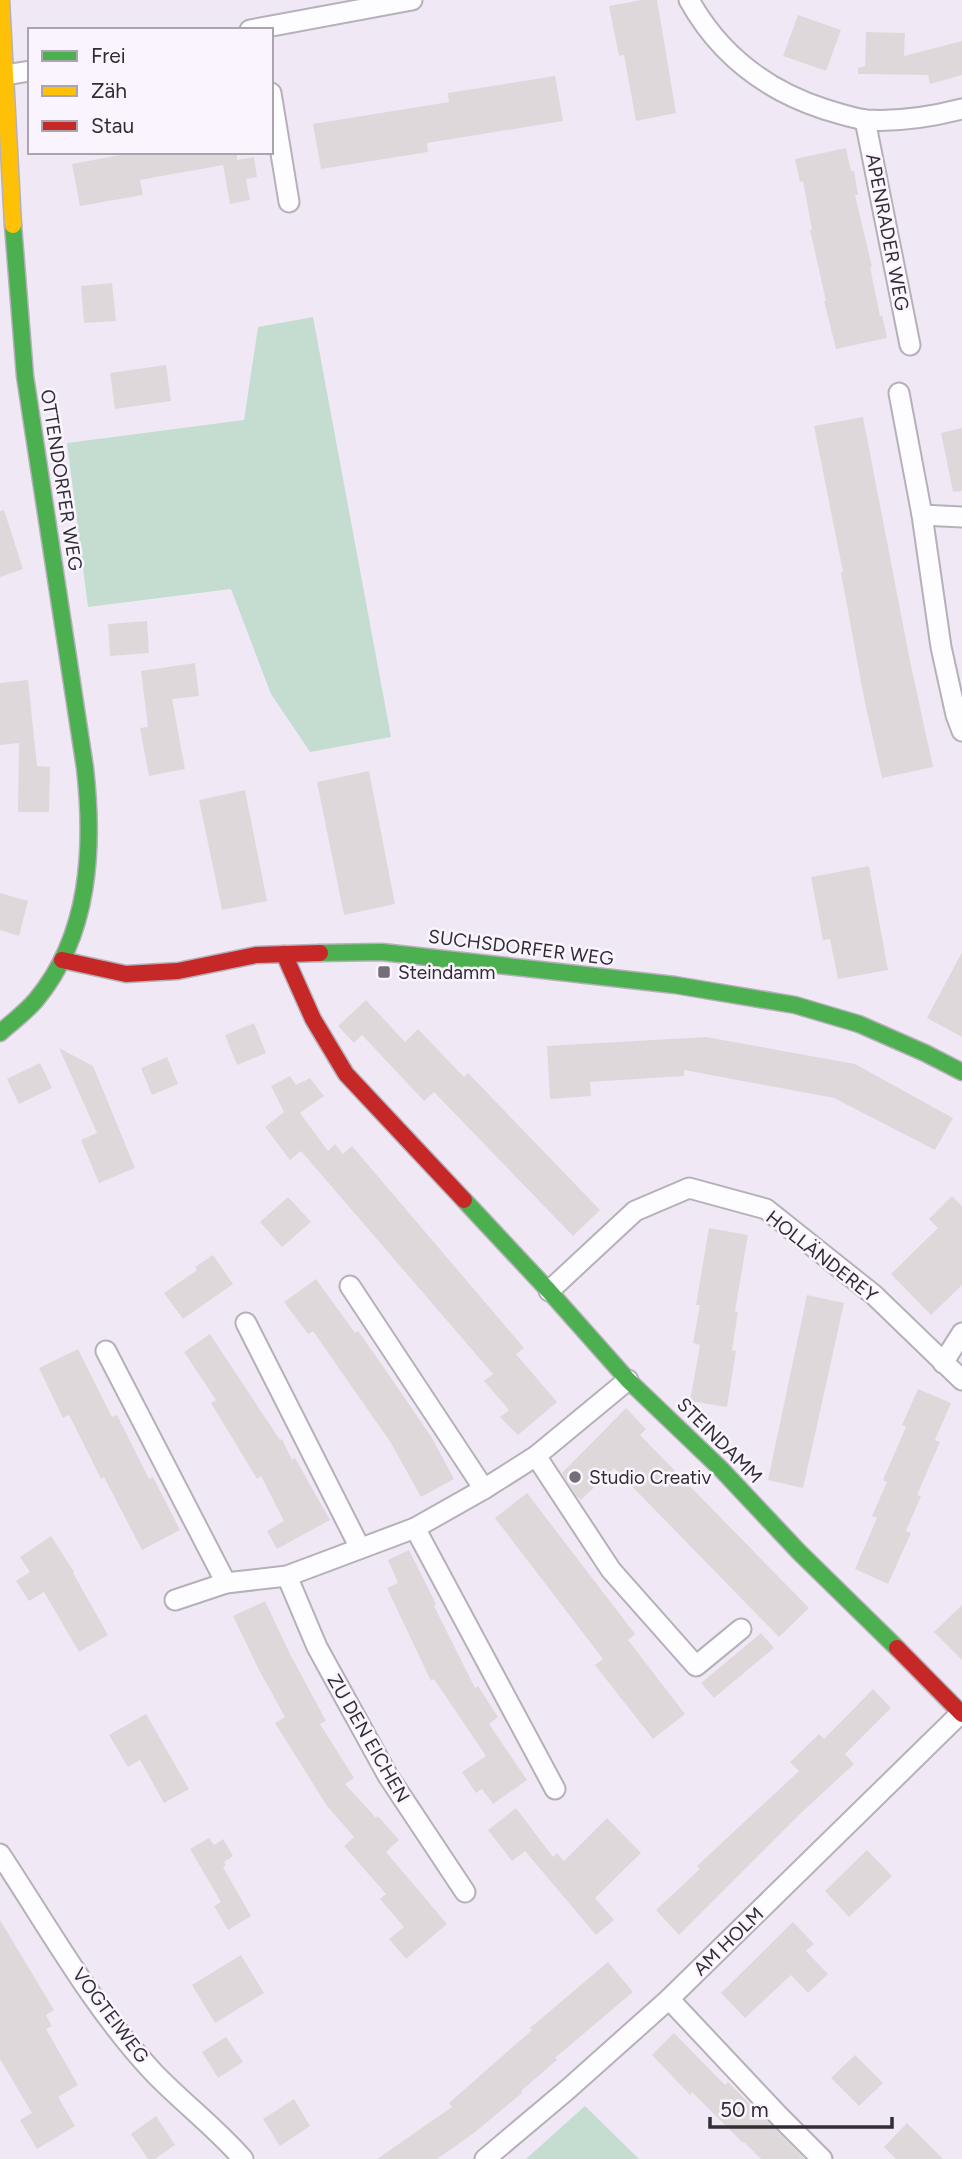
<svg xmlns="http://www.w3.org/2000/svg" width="962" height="2159" viewBox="0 0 962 2159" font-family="Figtree,sans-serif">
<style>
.green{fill:#c4ddd0}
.building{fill:#dfd8da}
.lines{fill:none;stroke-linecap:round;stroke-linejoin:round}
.street-casing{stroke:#b6b0ba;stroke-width:23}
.fast-casing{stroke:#b6b0ba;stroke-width:19}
.slow-casing{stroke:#b6b0ba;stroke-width:19}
.jam-casing{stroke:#b6b0ba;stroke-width:19}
.street{stroke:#fdfcfe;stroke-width:19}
.fast{stroke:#4caf50;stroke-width:16}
.slow{stroke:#ffc107;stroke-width:16}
.jam{stroke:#c62828;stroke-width:16}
.poi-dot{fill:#746e78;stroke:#faf4fe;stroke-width:2.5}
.labels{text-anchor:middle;stroke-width:5;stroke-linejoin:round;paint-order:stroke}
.street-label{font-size:19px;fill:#322c35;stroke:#faf4fe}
.poi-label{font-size:19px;fill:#322c35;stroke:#faf4fe;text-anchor:start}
</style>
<rect width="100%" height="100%" fill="#f0e9f5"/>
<g class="green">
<polygon points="313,317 391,737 310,752 271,694 231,589 88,607 67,443 244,420 258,327"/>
<polygon points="585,2106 639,2159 526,2159"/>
</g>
<g class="building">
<polygon points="642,0 657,0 676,113 636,121 624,55 619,56 609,6"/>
<polygon points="798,15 841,30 826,71 783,56"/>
<polygon points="866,32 905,33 904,56 962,41 962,75 930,84 928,75 858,74 858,68 865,66"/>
<polygon points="555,76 563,121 427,143 428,152 321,169 313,124 449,102 448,93"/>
<polygon points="846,148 851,171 854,171 858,195 855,195 872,267 870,267 880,316 882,315 887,338 836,349 824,301 826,301 810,230 812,230 803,181 800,182 795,159"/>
<polygon points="135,152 237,152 237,160 254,157 257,177 246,179 250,200 230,204 223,165 140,180 143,195 80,206 72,164"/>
<polygon points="112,283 116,321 84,323 81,286"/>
<polygon points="166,365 171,401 115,409 110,373"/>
<polygon points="863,417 910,661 933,767 882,778 864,698 841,573 843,572 814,426"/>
<polygon points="962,428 962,491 953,492 941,433"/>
<polygon points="4,510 23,569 0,577 0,511"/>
<polygon points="147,621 149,653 110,656 108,624"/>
<polygon points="195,663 199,696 172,699 185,769 149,776 140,728 148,727 141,671"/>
<polygon points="28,680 37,766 50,767 49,812 18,812 19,743 0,745 0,683"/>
<polygon points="369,771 395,904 344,915 317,782"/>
<polygon points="245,790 267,901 222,910 199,800"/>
<polygon points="869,866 888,970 838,979 830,939 823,940 811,877"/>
<polygon points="0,893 28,901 19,936 0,930"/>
<polygon points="962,952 962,1037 927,1018"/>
<polygon points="366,1000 405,1042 418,1029 464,1077 468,1073 600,1210 573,1236 434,1092 424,1101 362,1035 354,1043 338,1026"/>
<polygon points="254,1023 266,1053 237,1065 225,1035"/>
<polygon points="706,1037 855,1064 953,1118 935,1150 834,1098 684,1070 684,1076 590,1082 591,1096 550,1099 547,1046"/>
<polygon points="59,1048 93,1066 135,1168 99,1183 81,1140 97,1133"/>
<polygon points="167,1057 178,1084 152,1095 141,1068"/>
<polygon points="40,1063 52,1088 19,1104 7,1079"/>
<polygon points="290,1076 296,1085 310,1078 324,1096 300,1113 328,1151 335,1144 343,1154 352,1146 524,1348 516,1354 557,1402 518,1435 500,1417 509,1410 484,1381 493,1374 301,1151 290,1160 265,1127 284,1112 271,1086"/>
<polygon points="952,1196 962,1206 962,1285 931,1315 891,1274 938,1228 929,1219"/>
<polygon points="288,1197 311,1222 282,1247 260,1222"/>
<polygon points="709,1228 748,1235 735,1311 738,1312 732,1350 736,1351 727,1407 690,1401 700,1345 693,1343 700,1305 696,1305"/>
<polygon points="213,1255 233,1284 183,1319 164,1293 197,1270 195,1267"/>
<polygon points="316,1279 355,1333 358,1331 378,1359 432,1438 454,1479 421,1497 391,1443 313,1331 308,1334 284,1302"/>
<polygon points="807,1295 844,1303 803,1488 768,1480"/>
<polygon points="210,1334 280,1440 282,1439 292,1460 295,1458 330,1520 277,1549 267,1531 284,1521 261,1476 257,1479 211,1403 216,1400 184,1352"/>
<polygon points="78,1349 112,1417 117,1415 149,1479 153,1477 180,1530 142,1550 104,1477 101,1479 69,1415 63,1418 39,1368"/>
<polygon points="918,1389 951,1403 935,1440 940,1442 917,1495 921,1496 906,1531 911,1533 888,1584 855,1569 877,1518 872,1516 887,1482 883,1480 906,1427 902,1425"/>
<polygon points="626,1408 646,1429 640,1435 809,1608 779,1637 614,1468 581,1500 576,1495 562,1473"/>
<polygon points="527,1493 635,1634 628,1640 685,1714 653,1739 595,1665 603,1659 495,1518"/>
<polygon points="51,1536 74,1572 73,1573 108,1635 79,1652 44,1592 29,1601 16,1581 30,1572 20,1557"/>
<polygon points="409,1550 436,1604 434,1606 475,1688 478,1686 498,1717 489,1724 527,1780 493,1804 482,1789 476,1793 462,1772 486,1756 434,1679 431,1681 387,1588 398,1583 388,1560"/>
<polygon points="265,1601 290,1654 326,1721 320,1724 354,1778 345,1784 376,1818 378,1816 399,1840 386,1852 447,1924 406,1959 389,1939 404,1927 380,1899 386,1894 344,1846 354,1837 327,1806 275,1723 285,1717 258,1668 233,1616"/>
<polygon points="962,1605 962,1660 934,1632"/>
<polygon points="761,1633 774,1648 714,1698 701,1683"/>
<polygon points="873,1689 891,1708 845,1754 854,1764 800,1814 679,1935 656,1910 700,1869 697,1866 799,1771 790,1762 819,1734 824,1739"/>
<polygon points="146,1714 189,1789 164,1803 140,1760 128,1767 109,1735"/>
<polygon points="516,1808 553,1857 557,1853 564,1861 607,1818 641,1853 595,1898 614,1920 596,1935 525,1851 512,1861 488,1830"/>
<polygon points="209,1838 214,1845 223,1839 233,1856 224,1862 226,1865 223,1867 251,1916 228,1930 214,1906 221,1902 190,1849"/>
<polygon points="867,1850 892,1876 849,1917 825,1891"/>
<polygon points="0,1920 54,2010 46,2015 52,2026 46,2029 78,2085 58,2097 75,2126 37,2149 20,2120 32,2113 0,2059"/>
<polygon points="793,1922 814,1944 806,1951 828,1974 808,1993 791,1975 745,2018 721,1993"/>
<polygon points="241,1955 264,1993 215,2023 192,1985"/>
<polygon points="608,1962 633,1992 555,2058 557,2060 521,2091 522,2093 474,2133 437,2159 377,2159 452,2107 449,2103 532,2030 530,2028"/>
<polygon points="674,2033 725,2085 728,2082 805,2159 761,2159 744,2142 743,2143 692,2092 690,2095 652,2055"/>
<polygon points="226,2037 243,2062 218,2078 202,2052"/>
<polygon points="855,2055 883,2083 859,2106 831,2078"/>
<polygon points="294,2099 310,2126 280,2146 263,2119"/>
<polygon points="156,2116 175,2145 155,2159 148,2159 131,2134"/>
<polygon points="907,2123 943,2159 896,2159 884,2147"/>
</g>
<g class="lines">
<g class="street-casing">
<g id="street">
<path d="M689,0c30,54 77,90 135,109 13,4 28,9 42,11 32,2 65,-3 96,-11"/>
<polyline points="250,30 412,0"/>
<polyline points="0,76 30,71"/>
<polyline points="271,93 289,202"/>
<polyline points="865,120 910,345"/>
<polyline points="899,393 922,515 941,647 956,715 962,731"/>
<polyline points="922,515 962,517"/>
<polyline points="350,1286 484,1489"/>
<polyline points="549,1291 635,1211 689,1188 766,1209 874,1295 962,1380"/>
<polyline points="246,1323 360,1548"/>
<polyline points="106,1351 226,1583"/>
<polyline points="943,1363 962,1333"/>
<polyline points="536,1456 611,1570 696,1666 741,1629"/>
<polyline points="415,1528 555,1789"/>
<polyline points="287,1576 317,1647 388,1776 465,1892"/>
<polyline points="175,1600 226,1583 287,1576 415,1528 484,1489 536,1456 628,1380"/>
<path d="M0,1854c49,74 93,154 154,219 29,30 62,55 89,86"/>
<polyline points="669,1999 779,2116 822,2159"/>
<polyline points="485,2159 567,2090 669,1999 961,1713"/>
</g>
</g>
<g class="fast-casing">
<g id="fast">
<polyline points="320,953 382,952 675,985 795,1005 859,1024 925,1053 962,1072"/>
<path d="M0,1033c12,-11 25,-20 36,-33 54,-65 58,-152 49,-232l-60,-392 -12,-151"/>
<polyline points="464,1200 549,1291 628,1380 720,1468 799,1552 897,1648"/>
</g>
</g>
<g class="slow-casing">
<polyline id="slow" points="1,0 13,225"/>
</g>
<g class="jam-casing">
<g id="jam">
<polyline points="284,954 313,1019 346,1074 464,1200"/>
<polyline points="62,960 126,974 178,971 256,955 320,953"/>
<polyline points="897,1648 962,1714"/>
</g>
</g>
<use href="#street" class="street"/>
<use href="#fast" class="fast"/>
<use href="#slow" class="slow"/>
<use href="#jam" class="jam"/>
</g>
<g class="poi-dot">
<rect x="377" y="965" width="14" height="14" rx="3.5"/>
<circle cx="575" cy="1477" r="7"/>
</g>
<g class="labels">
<g class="street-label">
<text transform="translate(888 232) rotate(79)" y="7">APENRADER WEG</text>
<text transform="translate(62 480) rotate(81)" y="7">OTTENDORFER WEG</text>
<text transform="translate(521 947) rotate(7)" y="7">SUCHSDORFER WEG</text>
<text transform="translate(822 1256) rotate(38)" y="7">HOLLÄNDEREY</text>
<text transform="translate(720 1440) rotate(45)" y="7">STEINDAMM</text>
<text transform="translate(369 1738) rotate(60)" y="7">ZU DEN EICHEN</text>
<text transform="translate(728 1941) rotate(-44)" y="7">AM HOLM</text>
<text transform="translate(111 2015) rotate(53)" y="7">VOGTEIWEG</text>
</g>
<g class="poi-label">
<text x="398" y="979">Steindamm</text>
<text x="589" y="1484">Studio Creativ</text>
</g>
</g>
<rect x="28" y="28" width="245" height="126" fill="#faf4fe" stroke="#aaa4ae" stroke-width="2"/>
<rect x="42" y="51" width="35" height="10" fill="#4caf50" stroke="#aaa4ae" stroke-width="2"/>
<text x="91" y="63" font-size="21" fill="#322c35">Frei</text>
<rect x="42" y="86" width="35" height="10" fill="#ffc107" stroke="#aaa4ae" stroke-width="2"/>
<text x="91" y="98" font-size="21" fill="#322c35">Zäh</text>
<rect x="42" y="121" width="35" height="10" fill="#c62828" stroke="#aaa4ae" stroke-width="2"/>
<text x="91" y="133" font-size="21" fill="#322c35">Stau</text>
<path d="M710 2117v10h182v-10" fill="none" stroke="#322c35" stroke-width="3.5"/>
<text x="720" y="2117" font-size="21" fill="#322c35" stroke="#faf4fe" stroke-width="5" paint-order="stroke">50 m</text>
</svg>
